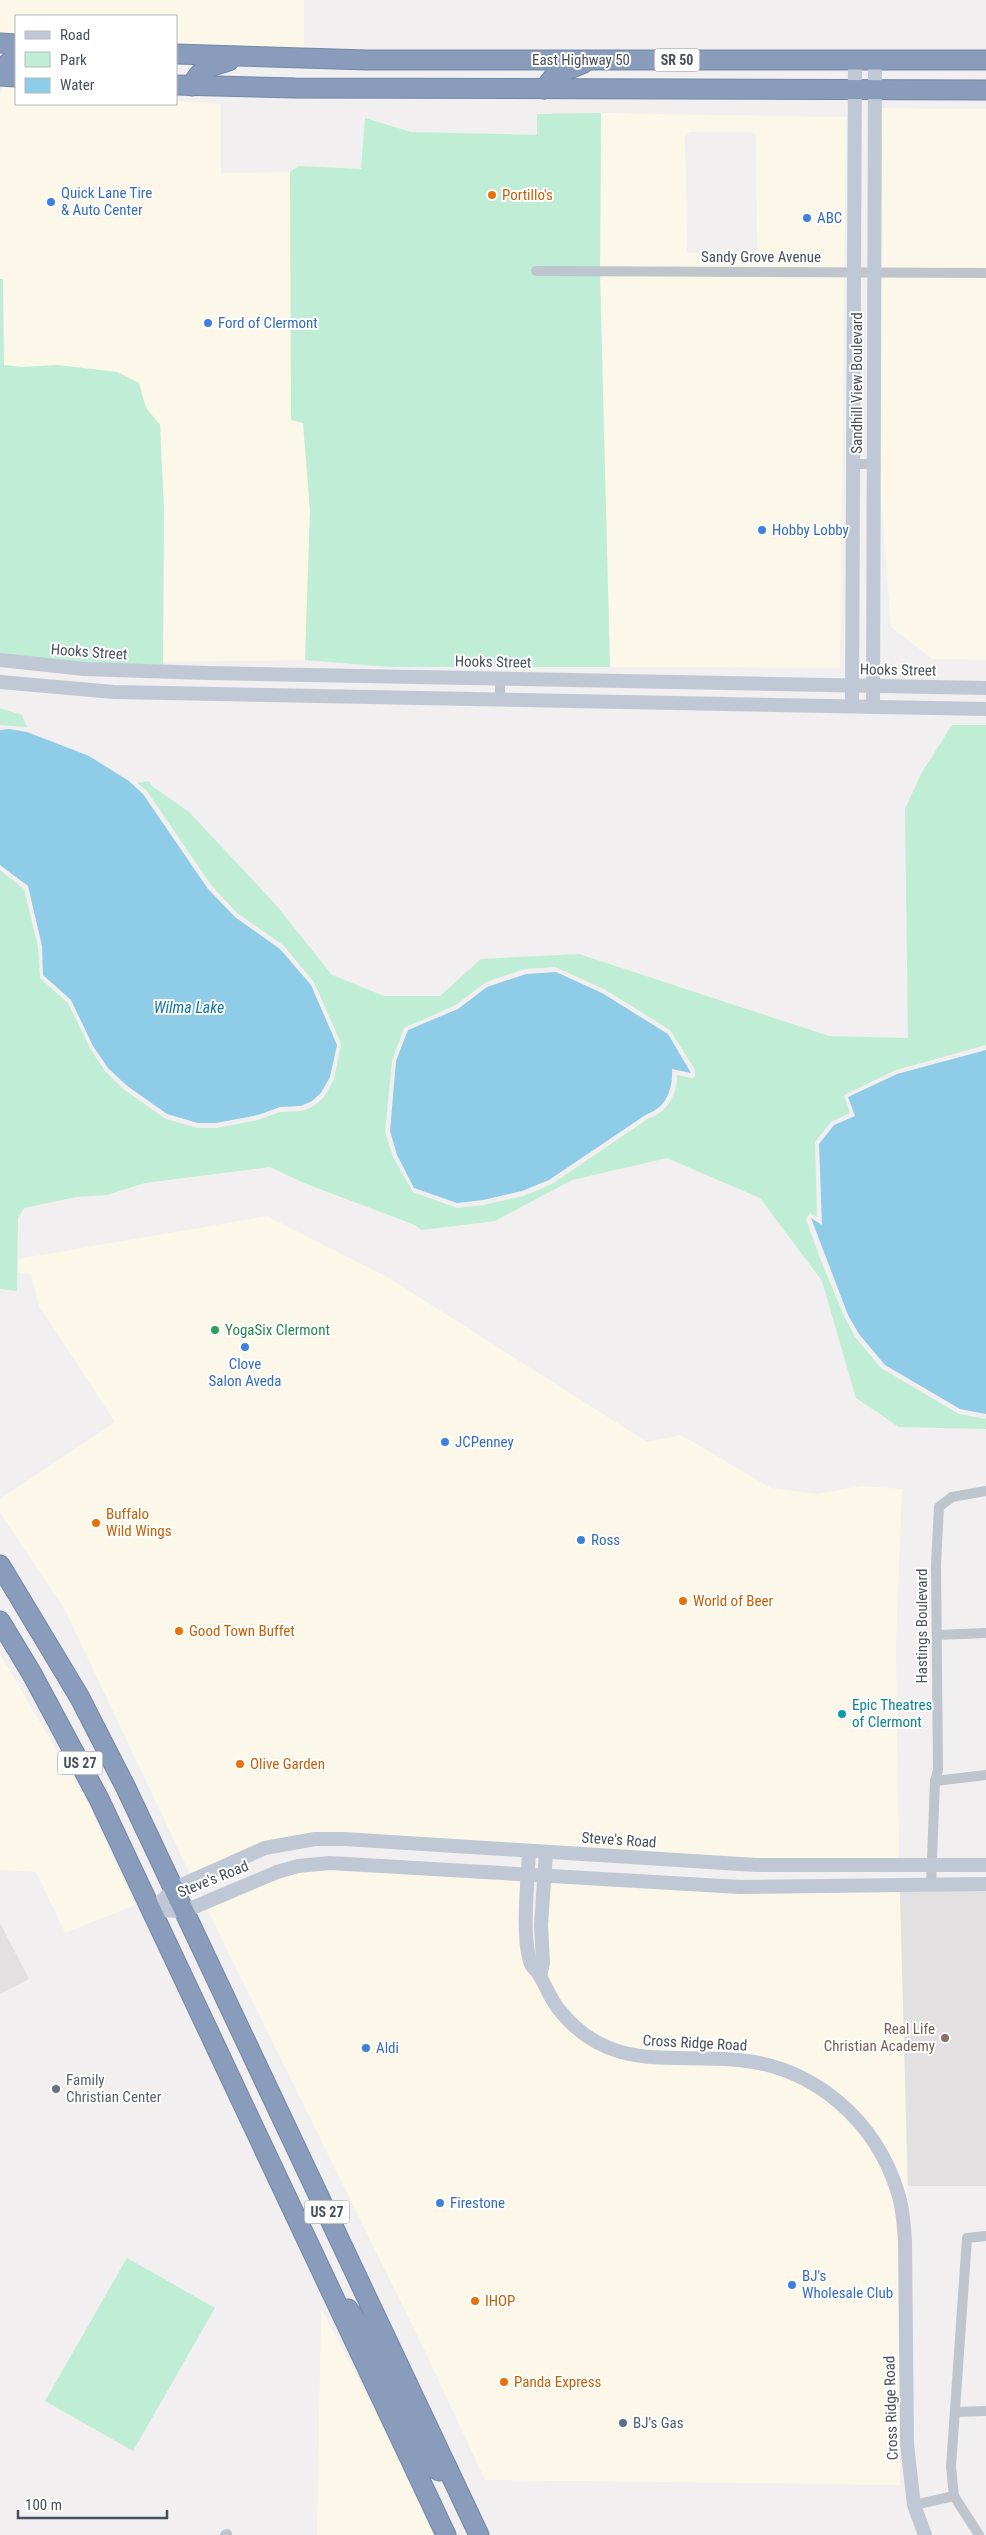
<svg xmlns="http://www.w3.org/2000/svg" width="986" height="2535" viewBox="0 0 986 2535" font-family="'Roboto Condensed',sans-serif">
<style>
.commercial{fill:#fbf8e9;fill-rule:evenodd}
.education{fill:#e2e0e0}
.green{fill:#c0edd6;fill-rule:evenodd}
.water{fill:#8fcce7}
.lines{fill:none;stroke-linecap:round;stroke-linejoin:round}
.highway-casing{stroke:#7487a7;stroke-width:21}
.street{stroke:#bec5cd;stroke-width:10}
.secondary{stroke:#c1c8d5;stroke-width:14}
.highway{stroke:#899cbb;stroke-width:19}
.food-dot{fill:#e8710a;stroke:#fff;stroke-width:2}
.shop-dot{fill:#3f7fe0;stroke:#fff;stroke-width:2}
.leisure-dot{fill:#2e9e5b;stroke:#fff;stroke-width:2}
.culture-dot{fill:#0f9aa8;stroke:#fff;stroke-width:2}
.education-dot{fill:#8d6e63;stroke:#fff;stroke-width:2}
.worship-dot{fill:#6b7280;stroke:#fff;stroke-width:2}
.service-dot{fill:#5c6f8a;stroke:#fff;stroke-width:2}
.labels{text-anchor:middle;stroke-width:4;stroke-linejoin:round;paint-order:stroke}
.shield{fill:#fff;stroke:#7f848c;stroke-width:1}
.shield-label{font-size:14px;font-weight:bold;fill:#48505b}
.street-label{font-size:15px;fill:#48505b;stroke:#fff}
.shop-label{font-size:15px;fill:#366cbe;stroke:#fff;text-anchor:start}
.food-label{font-size:15px;fill:#c56008;stroke:#fff;text-anchor:start}
.leisure-label{font-size:15px;fill:#27864d;stroke:#fff;text-anchor:start}
.culture-label{font-size:15px;fill:#0d838f;stroke:#fff;text-anchor:start}
.education-label{font-size:15px;fill:#785e54;stroke:#fff;text-anchor:end}
.worship-label{font-size:15px;fill:#5b616d;stroke:#fff;text-anchor:start}
.service-label{font-size:15px;fill:#4e5e75;stroke:#fff;text-anchor:start}
.water-label{font-size:16px;font-style:italic;fill:#1476a3;stroke:#fff}
</style>
<rect width="100%" height="100%" fill="#f1efef"/>
<g class="commercial">
<polygon points="0,0 304,0 304,48 176,46 176,16 16,16 16,35 0,34"/>
<polygon points="2,82 16,84 16,104 176,104 176,101 221,104 221,173 290,172 291,420 303,422 310,510 305,660 163,662 164,511 160,424 146,408 139,383 117,372 58,365 22,367 4,365 3,280 0,279 0,93 2,92"/>
<polygon points="880,108 986,109 986,660 932,659 891,627 878,464"/>
<path d="M601,113l245,4 -6,551 -230,-1 -10,-394zM690,132h62l4,2 1,114 -3,5h-64l-3,-2 -2,-114z"/>
<polygon points="267,1216 389,1278 647,1442 681,1435 771,1488 817,1494 862,1486 902,1489 896,1647 899,1858 767,1860 263,1842 190,1874 65,1610 0,1513 0,1499 115,1422 39,1306 31,1274 18,1273 18,1259"/>
<polygon points="0,1654 89,1805 135,1905 65,1933 36,1872 0,1870"/>
<polygon points="319,1869 523,1880 534,1981 619,2058 653,2065 738,2066 778,2074 813,2090 845,2114 874,2149 893,2195 900,2241 900,2485 485,2480 422,2345 206,1907 288,1874"/>
<polygon points="549,1882 739,1894 900,1891 908,2212 893,2165 802,2071 638,2051 599,2036 577,2021 564,2008 546,1977"/>
<polygon points="321,2308 396,2451 434,2535 317,2535"/>
</g>
<g class="education">
<polygon points="986,1888 986,2186 908,2186 900,1891"/>
<polygon points="0,1923 29,1979 0,1994"/>
</g>
<g class="green">
<polygon points="601,113 600,273 610,667 389,667 305,660 310,510 303,423 291,420 290,172 298,166 361,169 365,118 411,132 537,135 537,114"/>
<polygon points="0,279 3,279 4,365 22,367 58,365 117,372 139,383 146,408 160,425 164,511 163,666 84,663 0,655"/>
<polygon points="0,708 22,715 27,727 0,725"/>
<path d="M952,725h34v320l-90,25 -52,25 6,18 -19,9 -16,20 2,75 -7,-4 -4,6 15,42 24,57 10,19 26,31 78,46 27,5v10l-87,-2 -43,-29 -34,-117 -62,-83 -93,-40 -95,22 -77,41 -74,9 -6,-5 -111,-42 -34,-16 -125,16 -38,12 -31,2 -52,11 -6,10 -1,73 -17,-2v-419l24,19 14,58 2,31 28,25 22,45 15,23 18,18 43,30 31,9h19l42,-8 22,-8 22,-1 12,-5 10,-9 10,-18 7,-35 -27,-62 -31,-37 -46,-32 -26,-28 -64,-94 -10,-8 12,-2 2,4 39,28 86,92 56,70 52,21h56l41,-37 98,-5 250,82 79,2 -3,-229 16,-35zM555,967l49,22 66,41 25,40v6l-3,2 -15,-3c1,18 -10,38 -28,43l-97,66 -28,12 -41,9 -26,3 -44,-16 -20,-35 -8,-25 7,-71 12,-33 52,-23 30,-23 39,-13z"/>
<polygon points="127,2258 215,2308 133,2451 45,2401"/>
</g>
<g class="water">
<polygon points="9,729 27,732 89,756 129,781 143,794 208,889 235,917 280,949 311,985 337,1045 330,1077 321,1093 312,1101 301,1106 280,1107 258,1115 216,1123 198,1123 167,1114 126,1085 108,1068 93,1046 71,1000 43,975 42,946 28,886 0,865 0,730"/>
<path d="M556,972l46,21 66,41 23,39 -19,-4c1,18 -5,39 -25,45l-98,66 -27,11 -39,9 -26,3 -43,-15 -17,-33 -7,-24 6,-70 12,-31 50,-21 29,-22 39,-13z"/>
<polygon points="986,1050 986,1414 960,1409 885,1365 859,1334 848,1315 811,1218 822,1225 819,1144 834,1125 855,1116 848,1097 897,1074"/>
</g>
<g class="lines">
<g class="highway-casing">
<g id="highway">
<polyline points="0,43 16,44"/>
<polyline points="176,54 367,60 986,60"/>
<polyline points="0,71 16,56"/>
<polyline points="0,76 16,77"/>
<polyline points="176,85 295,88 986,90"/>
<path d="M192,86c7,-18 20,-20 37,-25"/>
<polyline points="544,89 555,75 584,63"/>
<polyline points="0,1565 80,1698 126,1788 479,2535"/>
<polyline points="0,1621 32,1674 99,1799 446,2535"/>
<polyline points="348,2309 365,2332 430,2465 439,2471 448,2469"/>
</g>
</g>
<g class="street">
<polyline points="536,271 986,273"/>
<polyline points="853,464 873,464"/>
<polyline points="500,700 500,679"/>
<polyline points="937,1635 986,1633"/>
<polyline points="935,1781 986,1775"/>
<polyline points="931,1885 935,1781 938,1770 936,1564 939,1507 952,1497 986,1491"/>
<polyline points="955,2412 986,2411"/>
<polyline points="914,2505 954,2496"/>
<polyline points="225,2535 227,2534"/>
<polyline points="979,2535 954,2496 951,2467 967,2238 986,2236"/>
</g>
<g class="secondary">
<polyline points="0,660 84,669 207,673 986,688"/>
<polyline points="0,682 114,692 986,709"/>
<polyline points="852,706 855,60"/>
<polyline points="873,707 875,60"/>
<path d="M529,1851c-1,29 -8,87 2,113 2,4 7,8 9,12 7,12 11,25 21,36 50,61 111,41 178,48 76,7 137,61 159,133 5,15 6,32 7,48l2,203 7,61 11,30"/>
<polyline points="152,1910 175,1888 265,1848 315,1839 344,1839 756,1865 986,1865"/>
<polyline points="152,1910 185,1911 277,1872 298,1866 330,1863 740,1887 986,1884"/>
<polyline points="540,1976 543,1963 541,1925 546,1852"/>
</g>
<use href="#highway" class="highway"/>
</g>
<g class="food-dot">
<circle cx="492" cy="195" r="5"/>
<circle cx="96" cy="1523" r="5"/>
<circle cx="683" cy="1601" r="5"/>
<circle cx="179" cy="1631" r="5"/>
<circle cx="240" cy="1764" r="5"/>
<circle cx="475" cy="2301" r="5"/>
<circle cx="504" cy="2382" r="5"/>
</g>
<g class="shop-dot">
<circle cx="51" cy="202" r="5"/>
<circle cx="807" cy="218" r="5"/>
<circle cx="208" cy="323" r="5"/>
<circle cx="762" cy="530" r="5"/>
<circle cx="245" cy="1347" r="5"/>
<circle cx="445" cy="1442" r="5"/>
<circle cx="581" cy="1540" r="5"/>
<circle cx="366" cy="2048" r="5"/>
<circle cx="440" cy="2203" r="5"/>
<circle cx="792" cy="2285" r="5"/>
</g>
<circle class="leisure-dot" cx="215" cy="1330" r="5"/>
<circle class="culture-dot" cx="842" cy="1714" r="5"/>
<circle class="education-dot" cx="945" cy="2038" r="5"/>
<circle class="worship-dot" cx="56" cy="2089" r="5"/>
<circle class="service-dot" cx="623" cy="2423" r="5"/>
<g class="labels">
<g class="shield">
<rect x="654.5" y="48.5" width="45" height="23" rx="4"/>
<rect x="57.5" y="1751.5" width="45" height="23" rx="4"/>
<rect x="304.5" y="2200.5" width="45" height="23" rx="4"/>
</g>
<g class="shield-label">
<text x="677" y="65">SR 50</text>
<text x="80" y="1768">US 27</text>
<text x="327" y="2217">US 27</text>
</g>
<g class="street-label">
<text x="581" y="65">East Highway 50</text>
<text x="761" y="262">Sandy Grove Avenue</text>
<text transform="translate(857 383) rotate(-90)" y="5">Sandhill View Boulevard</text>
<text transform="translate(89 652) rotate(4)" y="5">Hooks Street</text>
<text transform="translate(493 662) rotate(1)" y="5">Hooks Street</text>
<text transform="translate(898 670) rotate(1)" y="5">Hooks Street</text>
<text transform="translate(922 1626) rotate(-90)" y="5">Hastings Boulevard</text>
<text transform="translate(619 1840) rotate(4)" y="5">Steve's Road</text>
<text transform="translate(213 1879) rotate(-22)" y="5">Steve's Road</text>
<text transform="translate(695 2043) rotate(3)" y="5">Cross Ridge Road</text>
<text transform="translate(891 2408) rotate(-92)" y="5">Cross Ridge Road</text>
</g>
<g class="shop-label">
<text x="61" y="198">Quick Lane Tire<tspan x="61" dy="17">&amp; Auto Center</tspan></text>
<text x="817" y="223">ABC</text>
<text x="218" y="328">Ford of Clermont</text>
<text x="772" y="535">Hobby Lobby</text>
<text x="245" y="1369" text-anchor="middle">Clove<tspan x="245" dy="17">Salon Aveda</tspan></text>
<text x="455" y="1447">JCPenney</text>
<text x="591" y="1545">Ross</text>
<text x="376" y="2053">Aldi</text>
<text x="450" y="2208">Firestone</text>
<text x="802" y="2281">BJ's<tspan x="802" dy="17">Wholesale Club</tspan></text>
</g>
<g class="food-label">
<text x="502" y="200">Portillo's</text>
<text x="106" y="1519">Buffalo<tspan x="106" dy="17">Wild Wings</tspan></text>
<text x="693" y="1606">World of Beer</text>
<text x="189" y="1636">Good Town Buffet</text>
<text x="250" y="1769">Olive Garden</text>
<text x="485" y="2306">IHOP</text>
<text x="514" y="2387">Panda Express</text>
</g>
<g class="leisure-label">
<text x="225" y="1335">YogaSix Clermont</text>
</g>
<g class="culture-label">
<text x="852" y="1710">Epic Theatres<tspan x="852" dy="17">of Clermont</tspan></text>
</g>
<g class="education-label">
<text x="935" y="2034">Real Life<tspan x="935" dy="17">Christian Academy</tspan></text>
</g>
<g class="worship-label">
<text x="66" y="2085">Family<tspan x="66" dy="17">Christian Center</tspan></text>
</g>
<g class="service-label">
<text x="633" y="2428">BJ's Gas</text>
</g>
<g class="water-label">
<text x="189" y="1013">Wilma Lake</text>
</g>
</g>
<rect x="15" y="15" width="162" height="90" fill="#ffffff" stroke="#b6b9bd"/>
<rect x="25" y="31" width="25" height="8" fill="#c1c8d5" stroke="#b6b9bd"/>
<text x="60" y="40" font-size="15" fill="#48505b">Road</text>
<rect x="25" y="52" width="25" height="15" fill="#c0edd6" stroke="#b6b9bd"/>
<text x="60" y="65" font-size="15" fill="#48505b">Park</text>
<rect x="25" y="78" width="25" height="15" fill="#8fcce7" stroke="#b6b9bd"/>
<text x="60" y="90" font-size="15" fill="#48505b">Water</text>
<path d="M18 2510v8h149v-8" fill="none" stroke="#48505b" stroke-width="2.5"/>
<text x="25" y="2510" font-size="15" fill="#48505b" stroke="#ffffff" stroke-width="4" paint-order="stroke">100 m</text>
</svg>
